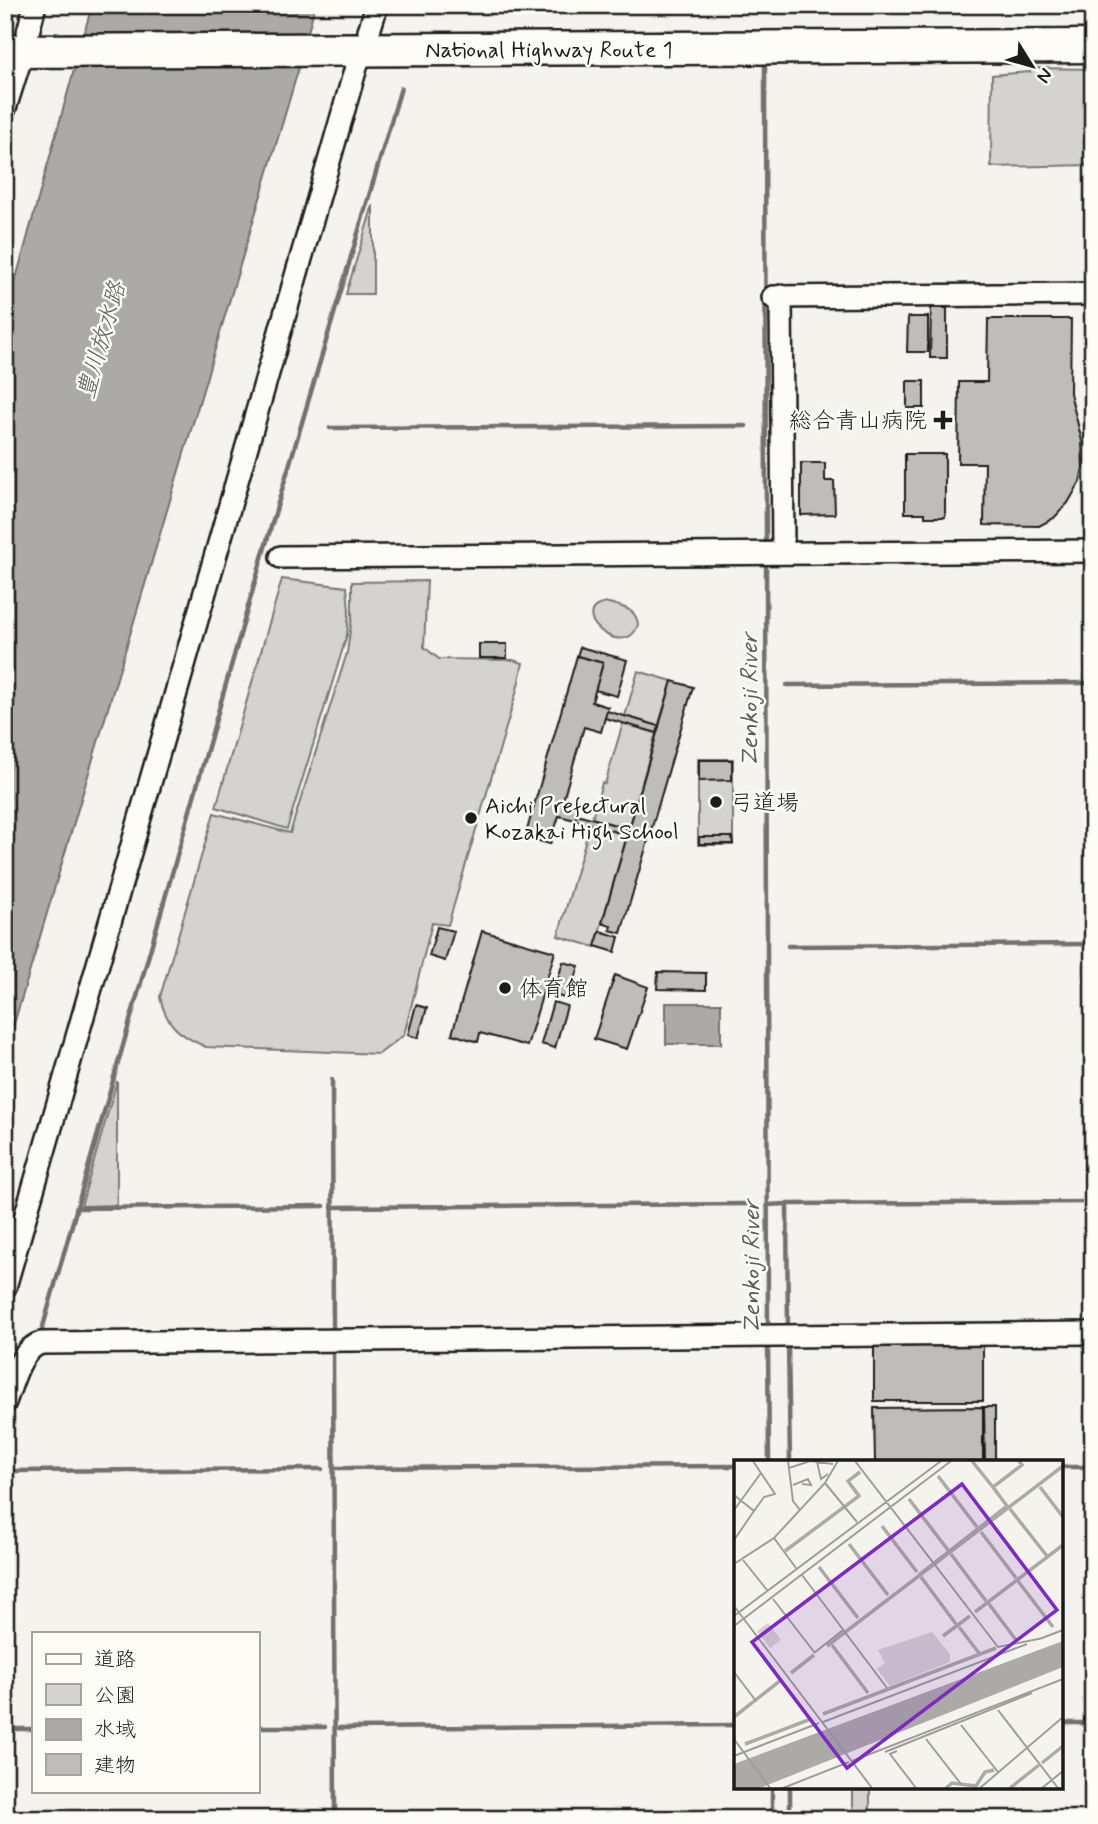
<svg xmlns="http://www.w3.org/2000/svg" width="1098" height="1824" viewBox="0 0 1098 1824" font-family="Mynerve,'Klee One',sans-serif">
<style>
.green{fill:#d4d3cf;stroke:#787876;stroke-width:2}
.water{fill:#abaaa6;stroke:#72716f;stroke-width:2}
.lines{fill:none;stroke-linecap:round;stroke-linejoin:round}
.stream{stroke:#72716f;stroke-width:4.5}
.building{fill:#bebdba;stroke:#1c1c1c;stroke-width:2}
.minor-casing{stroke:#1c1c1c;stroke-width:26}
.highway-casing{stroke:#1c1c1c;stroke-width:37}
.minor{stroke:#fdfcf7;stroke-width:21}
.highway{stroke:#fdfcf7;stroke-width:32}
.poi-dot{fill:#1c1c1c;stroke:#fdfcf7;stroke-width:2.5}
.labels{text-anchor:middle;stroke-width:5;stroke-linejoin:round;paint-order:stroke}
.street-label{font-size:23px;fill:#1c1c1c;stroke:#fdfcf7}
.poi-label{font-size:23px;fill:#1c1c1c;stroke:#fdfcf7;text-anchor:start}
.water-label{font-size:24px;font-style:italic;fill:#5c5c5a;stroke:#fdfcf7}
.inset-river{fill:none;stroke:#abaaa6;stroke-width:3.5}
.inset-road{fill:none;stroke:#9e9d9a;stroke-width:2}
.view{fill:#7b2cbf;fill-opacity:0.15;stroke:#7b2cbf;stroke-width:3.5}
.inset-edge{fill:none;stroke:#1c1c1c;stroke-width:3.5}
</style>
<rect width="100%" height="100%" fill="#f4f3ee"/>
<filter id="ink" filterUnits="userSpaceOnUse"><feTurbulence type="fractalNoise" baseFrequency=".0143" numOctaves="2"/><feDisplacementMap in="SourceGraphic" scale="14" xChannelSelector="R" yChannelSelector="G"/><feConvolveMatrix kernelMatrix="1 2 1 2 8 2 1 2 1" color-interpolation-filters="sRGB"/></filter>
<g filter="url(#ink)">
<g class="green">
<polygon points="1031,68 1093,69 1093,165 991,167 992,75 1030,72"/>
<polygon points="373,205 373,294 346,294"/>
<polygon points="282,579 347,587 349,611 347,635 287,829 216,807"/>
<path d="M427,581l-3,66 15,12 74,1 10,3 -6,27 -69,235 -16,-2 -28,112 -25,19 -173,-7c-25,-11 -40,-21 -46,-50l54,-184 76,20 57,-180 5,-36v-35z"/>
<path d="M609,603c14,4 28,6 29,22 -14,39 -77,-18 -29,-22z"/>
<polygon points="638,671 672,681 658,726 625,716"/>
<polygon points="623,723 656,733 629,829 592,818 602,783 605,784"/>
<rect x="698" y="759" width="35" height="86"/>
<polygon points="590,825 627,835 595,947 558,936"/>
<polygon points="117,1081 117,1205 81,1206"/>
<rect x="853" y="1787" width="17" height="32"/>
</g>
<g class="water">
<polygon points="92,5 315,5 300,64 5,1054 5,318"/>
<rect x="666" y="1003" width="55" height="41"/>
</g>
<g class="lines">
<g class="stream">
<polyline points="765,64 766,547"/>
<polyline points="330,428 746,426"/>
<polyline points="766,560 768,1331"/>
<polyline points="787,685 1093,683"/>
<polyline points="788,946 1093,944"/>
<polyline points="332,1080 333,1335"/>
<polyline points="787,1204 1093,1202"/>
<polyline points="767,1205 787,1204 788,1331"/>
<polyline points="332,1207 750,1204"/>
<polyline points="76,1208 324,1206"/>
<polyline points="42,1330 263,554 401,88"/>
<polyline points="788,1343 790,1462"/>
<polyline points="768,1344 769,1462"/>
<polyline points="333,1347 335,1819"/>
<polyline points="1061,1467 1093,1467"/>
<polyline points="334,1468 736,1466"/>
<polyline points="9,1471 322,1469"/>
<polyline points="1061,1723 1093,1723"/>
<polyline points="257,1727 325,1727"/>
<polyline points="339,1728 736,1725"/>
<polyline points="5,1729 33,1729"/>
<polyline points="772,1787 772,1819"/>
<polyline points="790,1787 790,1819"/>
</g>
</g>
<g class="building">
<polygon points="931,308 947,308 947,358 930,358"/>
<polygon points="908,317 928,317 928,352 907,352"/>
<polygon points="988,319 1071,319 1070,393 1082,441 1083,468 1080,482 1068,503 1054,518 1039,526 984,525 985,463 958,463 959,382 987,382"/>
<rect x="907" y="381" width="17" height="27"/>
<polygon points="905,454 945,454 945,517 925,517 925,513 905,513"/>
<polygon points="801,463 825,463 825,481 834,481 835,514 801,515"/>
<rect x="479" y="644" width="28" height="14"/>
<polygon points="580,647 627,660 617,696 595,690 603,663 577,656"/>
<polygon points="577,656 603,663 592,702 608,707 601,732 584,727 563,800 580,804 575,820 559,816 550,844 525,837"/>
<polygon points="672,681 693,687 621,933 610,930 611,926 602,923"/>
<polygon points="607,711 659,726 657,733 605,718"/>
<polygon points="699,760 732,760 732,780 699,781"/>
<polygon points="577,814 629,829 627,835 575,820"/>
<polygon points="699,837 732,837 733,844 699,844"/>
<polygon points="437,927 454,931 445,961 429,956"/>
<polygon points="482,931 555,952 527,1046 480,1033 478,1042 452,1034"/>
<polygon points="600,931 619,937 615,952 595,946"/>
<polygon points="563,962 579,966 569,999 553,995"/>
<polygon points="658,972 706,973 706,990 657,989"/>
<polygon points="615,975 648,987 627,1049 594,1039"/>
<polygon points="553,1002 567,1006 555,1048 541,1044"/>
<polygon points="416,1005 427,1008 418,1038 408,1035"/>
<rect x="874" y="1346" width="109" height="55"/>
<polygon points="983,1407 983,1462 875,1462 874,1408"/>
<polygon points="984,1407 995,1407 995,1462 985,1462"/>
</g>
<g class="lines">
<g class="minor-casing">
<g id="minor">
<polyline points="369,31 377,5"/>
<polyline points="28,32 35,5"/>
<polyline points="5,108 23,51"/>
<polyline points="781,296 783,552"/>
<polyline points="773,297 1093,294"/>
<polyline points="281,557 1093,551"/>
<polyline points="5,1287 361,50"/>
<path d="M5,1402c8,-20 14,-52 36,-59l1052,-10"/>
</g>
</g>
<g class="highway-casing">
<polyline id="highway" points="5,51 1093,46"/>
</g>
<use href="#minor" class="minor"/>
<use href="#highway" class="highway"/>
</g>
</g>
<g class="poi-dot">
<path d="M939.5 409.5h7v7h7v7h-7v7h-7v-7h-7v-7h7z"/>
<circle cx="716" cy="802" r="7"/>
<circle cx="471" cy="818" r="7"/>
<circle cx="505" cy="988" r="7"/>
</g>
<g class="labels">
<g class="street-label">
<text x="549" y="57">National Highway Route 1</text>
</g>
<g class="poi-label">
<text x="927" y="428" text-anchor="end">総合青山病院</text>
<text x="730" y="810">弓道場</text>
<text x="485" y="813">Aichi Prefectural<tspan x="485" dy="26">Kozakai High School</tspan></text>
<text x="519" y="996">体育館</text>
</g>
<g class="water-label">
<text transform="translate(101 340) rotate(-74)" y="8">豊川放水路</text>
<text transform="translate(749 700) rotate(-90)" y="8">Zenkoji River</text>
<text transform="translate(751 1267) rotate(-90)" y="8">Zenkoji River</text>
</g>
</g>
<g transform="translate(734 1460)">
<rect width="329" height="329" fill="#f4f3ee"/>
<path d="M34,163l13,17 -11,8 -13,-17zM198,172l18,22v8l-60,24 -13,-17 8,-6 -7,-13z" fill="#d4d3cf"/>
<path d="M329,181v26l-303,121h-26v-24z" fill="#abaaa6"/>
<path class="inset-river" d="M238,1l20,25M204,16l39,51M306,27l23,30M175,39l39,51M276,49l37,47M148,66l35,46M247,72l35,46M115,84l39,51M51,91l74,-55 -11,-15 12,-9M217,94l35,47M85,107l39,51M185,115l88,-69 -14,-19 29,-22 -3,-4M187,117l35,47M284,121l35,46M255,144l27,36M241,152l88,-67M225,167l20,26M209,176l27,-20M98,185l36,48M93,186l236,-180M57,213l23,-18M89,254l173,-66M0,257l47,-37M11,284l66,-25M308,303l21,-17M212,328l6,-5 24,3 9,-14 9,-2M276,328l29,-23"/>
<path class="inset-road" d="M19,1l22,33 -11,3 -10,14M54,1l5,40 7,9M121,1l143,186 45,-9M83,2l4,17 7,-5M55,8l21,-7 23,3M91,23l32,39M59,25l15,-6 3,6 -9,-1M0,35l20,16 -20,29M0,50l27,-37M40,78l22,30M9,100l24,30M0,104l40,-26 51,-55 13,-22M68,115l85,113M39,139l42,54M0,146l138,182M0,156l207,-155M0,166l217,-165M308,178l21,-8M80,193l29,-23M0,212l22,29M264,250l60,78M89,262l204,-78M227,265l37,47M0,279l36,49M192,279l35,45M163,291l-7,3 26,34M151,292l147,-59M0,296l85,-33M118,301l211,-82M49,328l66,-26M246,328l83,-71M308,328l21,-17"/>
<path class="view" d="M228,24l95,126 -210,158 -95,-126z"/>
<rect width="329" height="329" class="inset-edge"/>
</g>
<rect width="1098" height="1824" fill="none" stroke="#fdfcf7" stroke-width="28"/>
<rect x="14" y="14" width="1070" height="1796" fill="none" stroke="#1c1c1c" stroke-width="2.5" filter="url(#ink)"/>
<rect x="32" y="1632" width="228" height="161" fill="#fdfcf7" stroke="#a3a29f" stroke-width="2"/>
<rect x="46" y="1654" width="35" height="10" fill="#fdfcf7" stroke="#a3a29f" stroke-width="2"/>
<text x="94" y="1666" font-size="21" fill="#1c1c1c">道路</text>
<rect x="46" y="1684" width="35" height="21" fill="#d4d3cf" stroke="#a3a29f" stroke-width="2"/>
<text x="94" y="1702" font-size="21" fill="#1c1c1c">公園</text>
<rect x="46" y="1719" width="35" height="21" fill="#abaaa6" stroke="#a3a29f" stroke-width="2"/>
<text x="94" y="1736" font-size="21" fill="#1c1c1c">水域</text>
<rect x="46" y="1754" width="35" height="21" fill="#bebdba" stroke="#a3a29f" stroke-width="2"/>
<text x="94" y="1772" font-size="21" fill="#1c1c1c">建物</text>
<g transform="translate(1032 66) rotate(127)" stroke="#fdfcf7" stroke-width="5" paint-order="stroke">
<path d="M0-5L12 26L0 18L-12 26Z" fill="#1c1c1c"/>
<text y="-10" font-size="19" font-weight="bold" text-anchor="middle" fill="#1c1c1c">N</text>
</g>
</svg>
